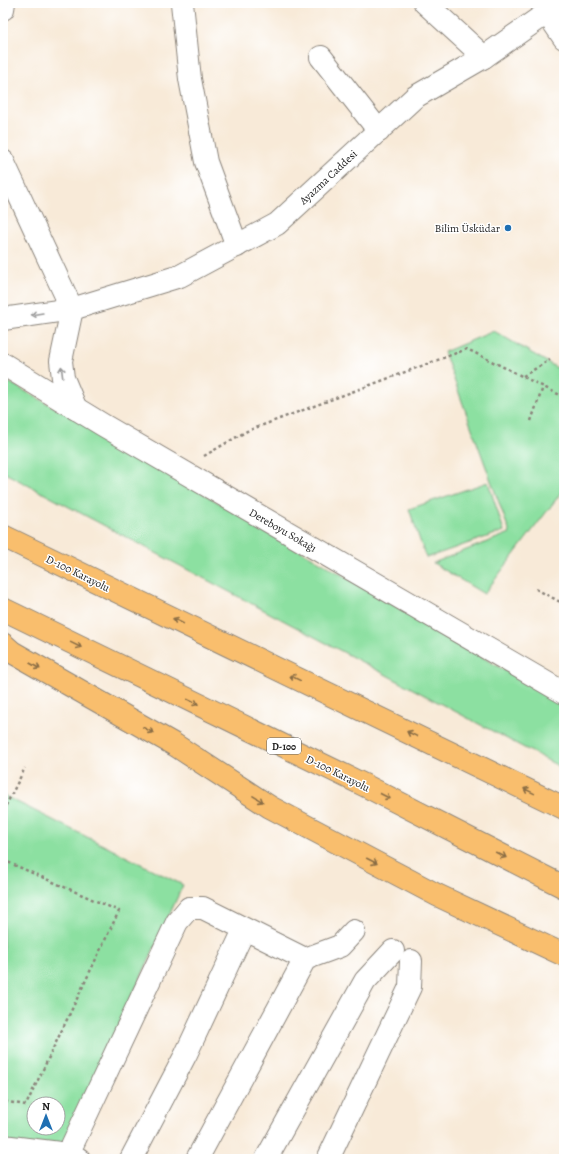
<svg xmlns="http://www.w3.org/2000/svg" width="567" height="1162" viewBox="0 0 567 1162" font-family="Alegreya,serif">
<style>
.green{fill:#8ce0a1;stroke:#547e5e;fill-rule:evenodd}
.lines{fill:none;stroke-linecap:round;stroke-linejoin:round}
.minor-casing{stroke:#8a837a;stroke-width:24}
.highway-casing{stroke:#8a837a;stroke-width:24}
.path{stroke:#8a837a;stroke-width:2.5;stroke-dasharray:3 3;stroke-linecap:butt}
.minor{stroke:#fff;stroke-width:22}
.highway{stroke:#f9be6d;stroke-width:22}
.oneway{stroke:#999}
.oneway2{stroke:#8a6d44}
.poi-dot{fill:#1f6fb2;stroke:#fff;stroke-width:1.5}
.labels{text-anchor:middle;stroke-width:3;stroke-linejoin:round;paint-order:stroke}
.shield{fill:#fff;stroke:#606060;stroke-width:1}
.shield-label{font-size:10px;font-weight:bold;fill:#1c1c1c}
.street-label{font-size:11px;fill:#1c1c1c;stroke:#fff}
.poi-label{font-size:11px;fill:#1c1c1c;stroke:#fff;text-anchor:end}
</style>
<rect width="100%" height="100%" fill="#fff"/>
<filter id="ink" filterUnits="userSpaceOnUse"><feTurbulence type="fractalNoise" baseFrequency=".025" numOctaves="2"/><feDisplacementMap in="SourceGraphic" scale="8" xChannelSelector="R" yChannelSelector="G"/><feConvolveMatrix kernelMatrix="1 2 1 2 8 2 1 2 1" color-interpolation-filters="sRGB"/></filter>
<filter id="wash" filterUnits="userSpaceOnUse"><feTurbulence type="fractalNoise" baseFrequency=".012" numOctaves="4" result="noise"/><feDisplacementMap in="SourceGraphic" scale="16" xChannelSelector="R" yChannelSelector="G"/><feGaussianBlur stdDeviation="0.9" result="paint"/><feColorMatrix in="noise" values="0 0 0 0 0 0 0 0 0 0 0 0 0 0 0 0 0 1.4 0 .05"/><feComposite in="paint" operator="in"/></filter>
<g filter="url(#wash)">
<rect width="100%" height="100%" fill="#f8ead8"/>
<g class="green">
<polygon points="494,331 564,372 564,489 484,594 433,563 510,533 444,352"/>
<polygon points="3,379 81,422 564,705 564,769 3,472"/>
<polygon points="488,482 504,531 426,558 409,509"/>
<path d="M3,795l180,90 -125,274h-55zM34,1104h24v24h-24z"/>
</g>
</g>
<g filter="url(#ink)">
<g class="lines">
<g class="minor-casing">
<g id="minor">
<polyline points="182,3 190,79 206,162 237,246"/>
<polyline points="425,3 484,57"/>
<polyline points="3,9 4,3"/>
<polyline points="547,13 564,38"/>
<polyline points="321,57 379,131"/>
<polyline points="3,161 72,309 61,361 63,378 76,409"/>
<polyline points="3,319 72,309 180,276 277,224 415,97 484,57 561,3"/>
<polyline points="3,364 103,425 564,693"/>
<polyline points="3,1146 68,1154 79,1159"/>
<polyline points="68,1154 177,922 189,908 203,908 305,959"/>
<polyline points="131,1159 186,1054 244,930"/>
<polyline points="197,1159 305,959 340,946 354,931"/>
<polyline points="266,1159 365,981 393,951"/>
<polyline points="328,1159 410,987 411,961"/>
</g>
</g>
<g class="highway-casing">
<g id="highway">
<polyline points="3,536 564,808"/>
<polyline points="3,609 366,786 564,887"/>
<polyline points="3,644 12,652 175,745 270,807 437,895 564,955"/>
</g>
</g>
<g class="path">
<polyline points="523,376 550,360"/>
<polyline points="531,421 543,387"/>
<polyline points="204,456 247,431 467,349 564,397"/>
<polyline points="536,589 564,604"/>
<polyline points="3,811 25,768"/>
<polyline points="3,860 119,911 26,1105 3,1101"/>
</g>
<use href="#minor" class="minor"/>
<use href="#highway" class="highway"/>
</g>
<defs><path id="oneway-shaft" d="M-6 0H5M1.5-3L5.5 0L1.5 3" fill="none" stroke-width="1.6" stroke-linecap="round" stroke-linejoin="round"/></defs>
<g class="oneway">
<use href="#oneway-shaft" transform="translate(37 314) rotate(171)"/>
<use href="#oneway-shaft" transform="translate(62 372) rotate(-97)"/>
</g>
<g class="oneway2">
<use href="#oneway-shaft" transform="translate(178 621) rotate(-154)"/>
<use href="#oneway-shaft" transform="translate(76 645) rotate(26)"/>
<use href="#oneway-shaft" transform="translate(35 666) rotate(30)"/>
<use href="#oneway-shaft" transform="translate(295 678) rotate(-154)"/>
<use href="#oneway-shaft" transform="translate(193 702) rotate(26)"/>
<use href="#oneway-shaft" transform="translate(148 730) rotate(29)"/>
<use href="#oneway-shaft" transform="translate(412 734) rotate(-154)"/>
<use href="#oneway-shaft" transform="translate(529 791) rotate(-154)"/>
<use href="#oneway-shaft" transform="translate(385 796) rotate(27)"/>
<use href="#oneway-shaft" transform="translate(258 799) rotate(32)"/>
<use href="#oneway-shaft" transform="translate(501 855) rotate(27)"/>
<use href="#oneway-shaft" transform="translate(372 861) rotate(27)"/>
</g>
</g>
<circle class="poi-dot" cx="508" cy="228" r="4"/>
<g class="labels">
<rect class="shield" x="267" y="738" width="34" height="16" rx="3"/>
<g class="shield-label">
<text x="284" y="750">D-100</text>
</g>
<g class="street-label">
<text transform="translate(328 177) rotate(-43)" y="4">Ayazma Caddesi</text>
<text transform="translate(283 530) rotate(30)" y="4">Dereboyu Sokağı</text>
<text transform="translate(78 573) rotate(26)" y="4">D-100 Karayolu</text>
<text transform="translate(338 773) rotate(26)" y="4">D-100 Karayolu</text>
</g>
<g class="poi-label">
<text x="500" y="232">Bilim Üsküdar</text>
</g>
</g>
<rect width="567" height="1162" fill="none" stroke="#fff" stroke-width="16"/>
<g transform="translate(46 1116)"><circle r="19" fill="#ffffff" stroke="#a4a4a4"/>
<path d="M0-3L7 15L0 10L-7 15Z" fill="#1f6fb2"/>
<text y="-6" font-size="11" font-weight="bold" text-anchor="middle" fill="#1c1c1c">N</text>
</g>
</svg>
